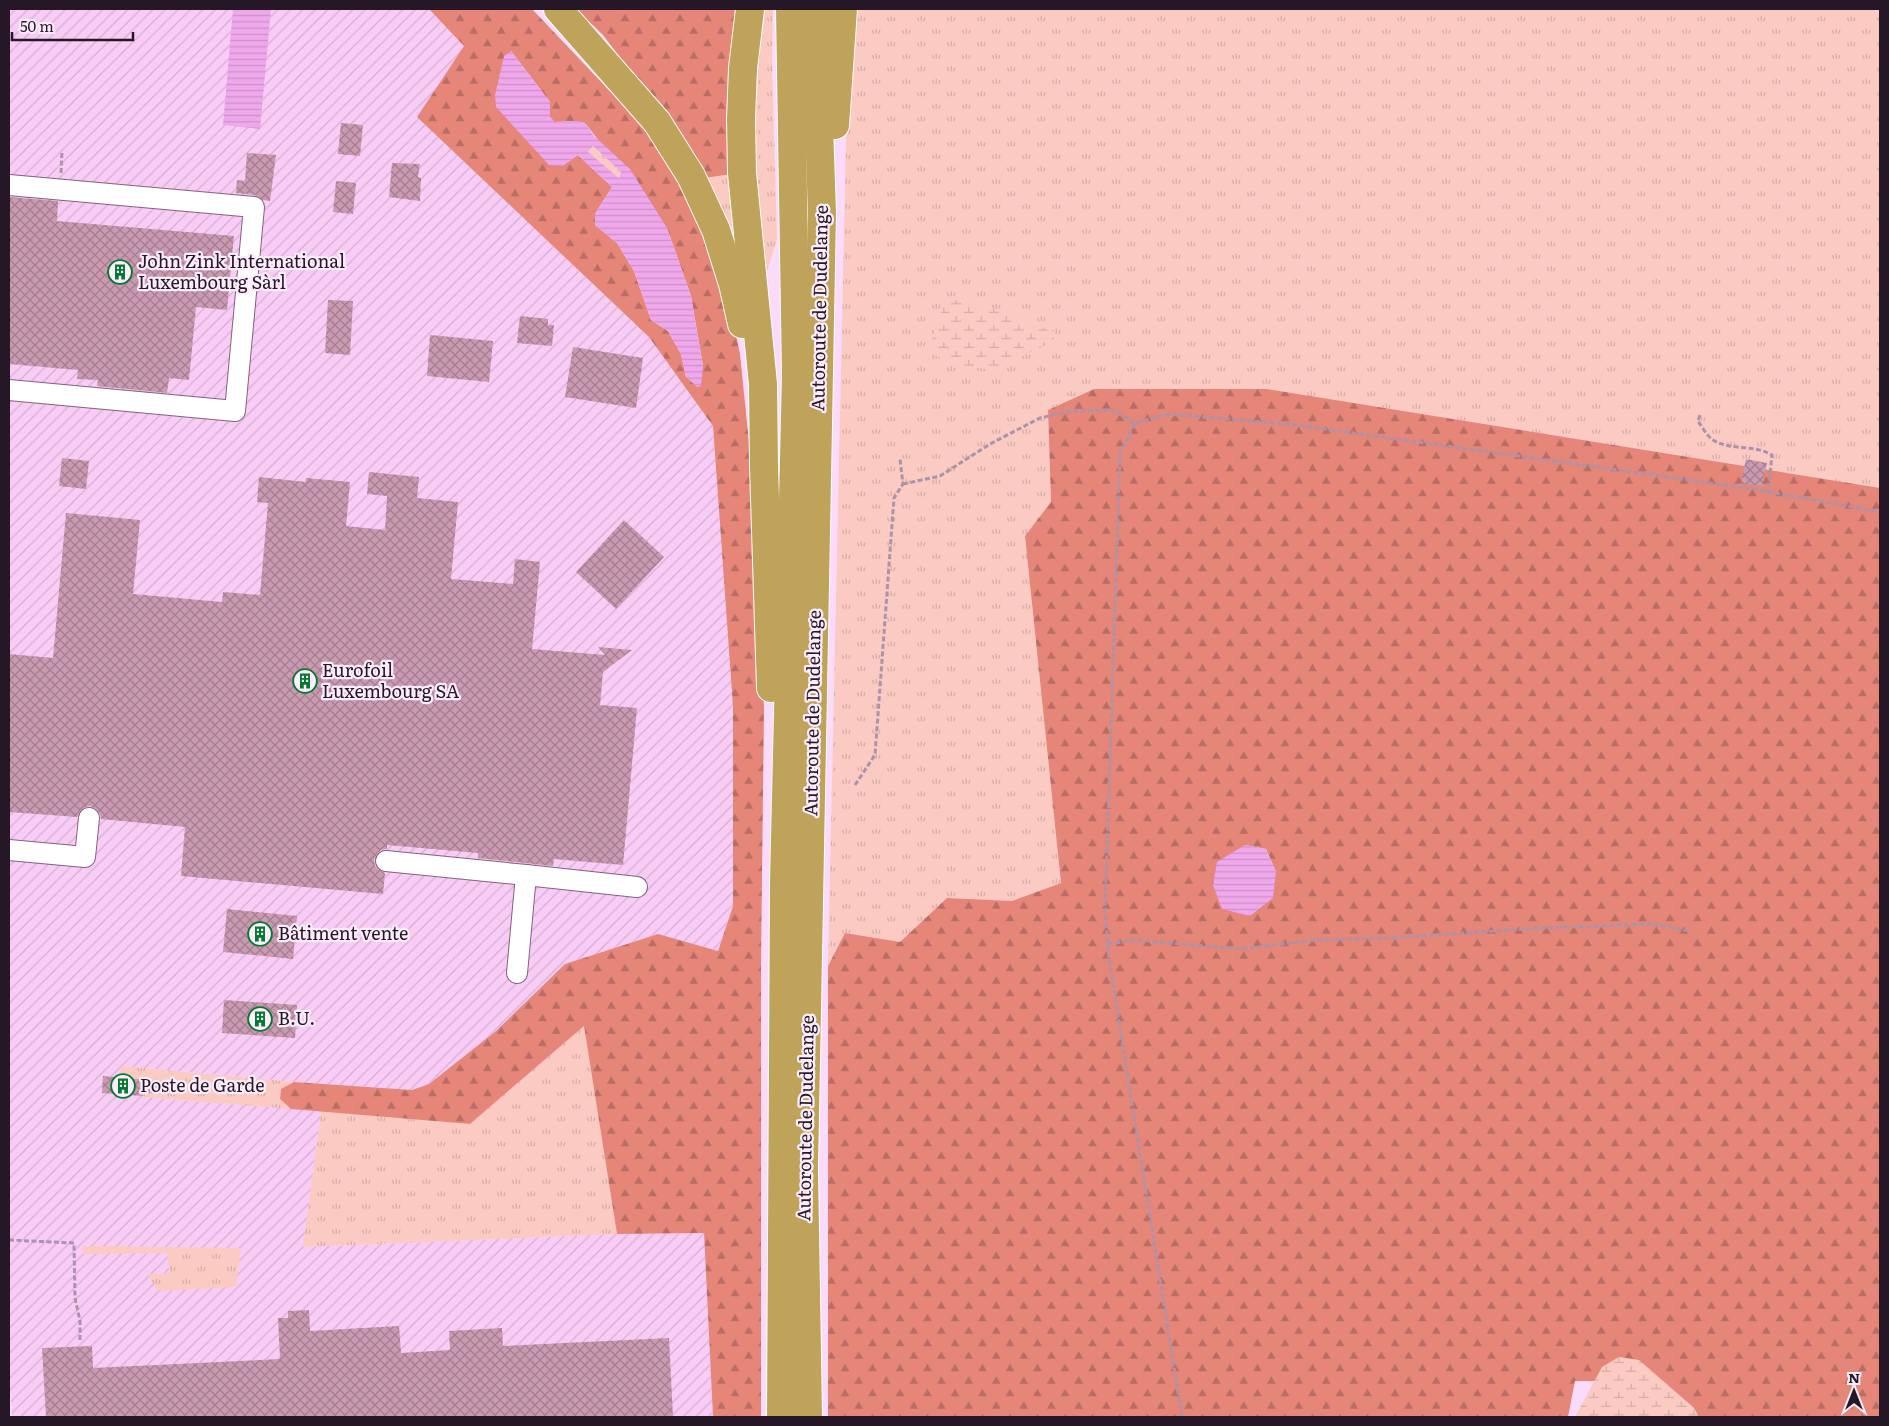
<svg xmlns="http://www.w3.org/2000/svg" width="1889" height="1426" viewBox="0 0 1889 1426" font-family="Literata,serif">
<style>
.industrial{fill:url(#industrial-furrows)}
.grass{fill:url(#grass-tufts)}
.forest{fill:url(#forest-firs);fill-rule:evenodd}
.wetland{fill:url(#wetland-marsh)}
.water{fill:url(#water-rules);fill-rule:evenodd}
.building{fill:url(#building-cross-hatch)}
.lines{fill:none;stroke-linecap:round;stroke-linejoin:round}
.minor-casing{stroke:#836181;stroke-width:22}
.highway-casing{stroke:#fff;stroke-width:30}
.path{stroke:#ac93ab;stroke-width:3;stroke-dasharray:5 2.5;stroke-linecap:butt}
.minor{stroke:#fff;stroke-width:20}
.highway{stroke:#c0a35a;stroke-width:28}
.labels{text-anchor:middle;stroke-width:4.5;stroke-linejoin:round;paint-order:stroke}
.poi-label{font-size:18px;fill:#251725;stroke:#feeefd;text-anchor:start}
.street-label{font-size:18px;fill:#251725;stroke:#feeefd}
</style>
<defs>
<pattern id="industrial-furrows" width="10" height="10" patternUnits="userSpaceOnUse" patternTransform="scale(1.25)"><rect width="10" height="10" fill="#f9ccf6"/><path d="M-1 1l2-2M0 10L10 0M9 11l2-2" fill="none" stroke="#d5aed3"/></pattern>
<pattern id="grass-tufts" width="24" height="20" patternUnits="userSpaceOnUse" patternTransform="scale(1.25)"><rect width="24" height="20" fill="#fbcac2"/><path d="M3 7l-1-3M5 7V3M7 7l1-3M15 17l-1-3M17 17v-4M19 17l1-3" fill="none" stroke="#d7ada7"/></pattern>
<pattern id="forest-firs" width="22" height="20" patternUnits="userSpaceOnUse" patternTransform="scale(1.25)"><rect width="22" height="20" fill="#e58679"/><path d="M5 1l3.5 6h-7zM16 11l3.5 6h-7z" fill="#b96d63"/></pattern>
<pattern id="wetland-marsh" width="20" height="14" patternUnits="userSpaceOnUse" patternTransform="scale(1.25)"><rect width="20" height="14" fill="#fbcac2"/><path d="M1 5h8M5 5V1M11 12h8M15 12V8" fill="none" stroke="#d7ada7"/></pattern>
<pattern id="water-rules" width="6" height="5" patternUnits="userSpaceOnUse" patternTransform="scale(1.25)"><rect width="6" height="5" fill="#efa8eb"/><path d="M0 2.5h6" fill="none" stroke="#cd90c9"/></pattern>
<pattern id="building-cross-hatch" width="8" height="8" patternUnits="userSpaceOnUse" patternTransform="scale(1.25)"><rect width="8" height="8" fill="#ca9ab1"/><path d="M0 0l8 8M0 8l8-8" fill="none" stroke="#a47d90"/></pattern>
</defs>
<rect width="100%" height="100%" fill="#fbdbf9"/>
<polygon class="industrial" points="9,9 429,9 464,46 417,117 649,337 713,426 733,707 733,906 718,951 658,934 565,964 496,1031 429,1084 412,1090 294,1082 122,1066 121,1078 144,1080 143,1097 321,1111 304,1247 617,1234 704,1233 713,1417 12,1417 9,1372"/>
<g class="grass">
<polygon points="761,9 773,9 772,64 777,239 764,281 753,173 753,79"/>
<polygon points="853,9 1880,9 1880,488 1267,389 1094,389 1048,410 1051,502 1025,536 1061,883 1012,901 947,898 900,942 845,933 828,966 846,143"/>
<polygon points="593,146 621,172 619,178 588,152"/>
<polygon points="732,174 740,252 734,255 704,178"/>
<polygon points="584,1026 617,1234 303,1247 321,1111 470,1124"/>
<polygon points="121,1066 294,1082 281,1089 280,1099 291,1109 143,1097 144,1080 120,1078"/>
<polygon points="83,1246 241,1248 236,1287 157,1291 148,1274 170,1273 167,1253 83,1254"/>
</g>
<g class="forest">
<path d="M429,9h103l110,116 58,92 26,69 14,68 12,118 12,236 -3,252v457h-48l-9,-184 -87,1 -33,-208 -114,98 -179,-15 -11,-10 1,-10 13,-7 118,8 17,-6 67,-53 69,-67 93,-30 60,17 15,-45v-199l-20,-281 -64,-89 -232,-220 47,-71zM511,51l39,51v15l4,5 23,-1 8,2 82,105 24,68 12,70 -17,11 -5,-23 -13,-23 -17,-11 -17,-49 -17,-28 -22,-18v-11l17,-27 -34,-32 -16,11z"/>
<polygon points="576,9 742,9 732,174 704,178 697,160 603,35"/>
<path d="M1094,389h173l613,99v929h-181l-6,-10 -98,-26h-20l-7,36h-740v-451l17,-33 55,9 47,-44 65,3 49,-18 -36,-347 26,-34 -3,-92zM1245,845l21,4 10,23z"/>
</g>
<g class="wetland">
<polygon points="953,300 990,307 1054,332 1054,341 994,370 959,366 936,356 930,346 943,306"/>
<polygon points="1619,1357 1639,1360 1693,1407 1699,1417 1575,1417 1602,1367"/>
</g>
<g class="water">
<polygon points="233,9 271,9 260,129 223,125"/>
<path d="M511,51l39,51v15l5,5 22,-1 8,2 9,13 36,33 37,59 24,68 12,70 -2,20 -4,1 -11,-10 -5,-23 -13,-23 -17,-11 -17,-49 -17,-28 -22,-18v-11l17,-27 -34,-32 -16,11 -13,-1 -53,-58 -1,-12 9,-39zM593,146l28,26 -2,6 -31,-26z"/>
<polygon points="1245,845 1266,849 1276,872 1273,898 1250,916 1222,909 1213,885 1217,862"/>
</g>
<g class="building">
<polygon points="341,123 363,125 360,156 338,154"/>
<polygon points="247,153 276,155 270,201 263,200 255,195 236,193 237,180 245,181"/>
<polygon points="392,163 420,164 418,177 421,178 420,201 389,197"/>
<polygon points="336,181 356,183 353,214 333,212"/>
<polygon points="9,197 58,201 57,221 234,236 227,310 196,307 189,380 169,378 167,393 97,386 98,380 77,379 78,370 9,364"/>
<polygon points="328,300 353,301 350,355 325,353"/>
<polygon points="520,316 548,319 548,325 554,325 552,346 517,343"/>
<polygon points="430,335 493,341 489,382 427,376"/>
<polygon points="573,347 643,358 636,408 565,397"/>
<polygon points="62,458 89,461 86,489 59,486"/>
<polygon points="1746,459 1767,463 1762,486 1741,483"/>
<polygon points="369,472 419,477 417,498 458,502 451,579 513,584 515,559 540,562 532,649 605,655 598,647 632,650 603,672 600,705 637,708 623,865 554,859 553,866 478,858 478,853 387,845 387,849 381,850 377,854 374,860 375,866 379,870 385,873 383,894 181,876 185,827 101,819 100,814 96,809 90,806 85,807 80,811 77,817 9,812 9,654 53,658 66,513 140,520 133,594 222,602 223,592 260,595 268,503 257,502 259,477 306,482 306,478 350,482 346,526 385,530 387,496 367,494"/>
<polygon points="624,520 664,557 616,609 576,572"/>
<polygon points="227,909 297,916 293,959 223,952"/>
<polygon points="224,1000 297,1005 295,1038 222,1033"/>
<polygon points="103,1076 170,1082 169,1094 143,1093 143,1096 102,1093"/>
<polygon points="309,1310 310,1331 399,1326 401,1353 450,1350 449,1331 502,1328 503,1346 669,1338 673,1417 46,1417 42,1348 92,1346 93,1368 280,1359 278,1318 288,1318 288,1311"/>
</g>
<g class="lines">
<g class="minor-casing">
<g id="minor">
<polyline points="9,185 254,207 235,411 9,390"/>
<polyline points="9,850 85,857 89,818"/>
<polyline points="386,861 526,875"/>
<polyline points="517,973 526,875 637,887"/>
</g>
</g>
<g class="highway-casing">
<g id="highway">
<polyline points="558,9 657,122 691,176 716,230 733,284 742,324"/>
<polyline points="750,9 743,68 741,119 742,173 763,384 764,467 771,688"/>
<polyline points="835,125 843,9"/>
<polyline points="781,1417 784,882 796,374 790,9"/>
<polyline points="808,1417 804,1168 822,213 815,9"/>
</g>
</g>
<g class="path">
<polyline points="61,173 62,152"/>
<path d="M1700,415l-2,6c4,6 9,15 15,19 17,11 41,4 59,15l-4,37"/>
<polyline points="903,484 940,476 990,444 1040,418 1070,411 1112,410 1135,423"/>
<polyline points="855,785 875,755 894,498 903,484 900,459"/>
<polyline points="1108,944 1135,940 1240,949 1315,940 1389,938 1541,928 1654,924 1689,931"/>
<polyline points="9,1240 74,1243 75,1298 80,1321 80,1340"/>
<polyline points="1182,1417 1109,959 1105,910 1120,453 1135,423 1168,414 1297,425 1753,489 1880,512"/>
</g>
<use href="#minor" class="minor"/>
<use href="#highway" class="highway"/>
</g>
<defs>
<g id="building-ring" transform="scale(1.25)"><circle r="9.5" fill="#feeefd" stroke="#037a30" stroke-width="1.5"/><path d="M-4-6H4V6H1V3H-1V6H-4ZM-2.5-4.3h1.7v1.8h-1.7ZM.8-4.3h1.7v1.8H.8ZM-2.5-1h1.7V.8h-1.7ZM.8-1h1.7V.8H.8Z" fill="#037a30"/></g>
</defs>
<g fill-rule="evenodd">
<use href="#building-ring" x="120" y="272"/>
<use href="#building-ring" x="305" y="681"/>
<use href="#building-ring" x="260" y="934"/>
<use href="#building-ring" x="260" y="1019"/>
<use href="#building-ring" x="123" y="1086"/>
</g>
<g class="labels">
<g class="poi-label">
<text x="138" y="268">John Zink International<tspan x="138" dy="21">Luxembourg Sàrl</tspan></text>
<text x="322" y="677">Eurofoil<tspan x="322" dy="21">Luxembourg SA</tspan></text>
<text x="278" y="940">Bâtiment vente</text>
<text x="278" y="1025">B.U.</text>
<text x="140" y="1092">Poste de Garde</text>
</g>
<g class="street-label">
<text transform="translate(820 308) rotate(-89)" y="6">Autoroute de Dudelange</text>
<text transform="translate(813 713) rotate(-89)" y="6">Autoroute de Dudelange</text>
<text transform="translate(806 1118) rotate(-89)" y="6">Autoroute de Dudelange</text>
</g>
</g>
<rect width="1889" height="1426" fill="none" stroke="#251725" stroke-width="20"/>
<g transform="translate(1854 1391)" stroke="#feeefd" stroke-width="4" paint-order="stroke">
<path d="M0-4L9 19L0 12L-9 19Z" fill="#251725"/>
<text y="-8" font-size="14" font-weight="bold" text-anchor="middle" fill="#251725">N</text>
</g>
<path d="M12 32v8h121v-8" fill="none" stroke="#251725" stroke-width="2.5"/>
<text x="20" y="32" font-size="15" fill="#251725" stroke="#feeefd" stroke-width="4" paint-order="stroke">50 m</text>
</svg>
